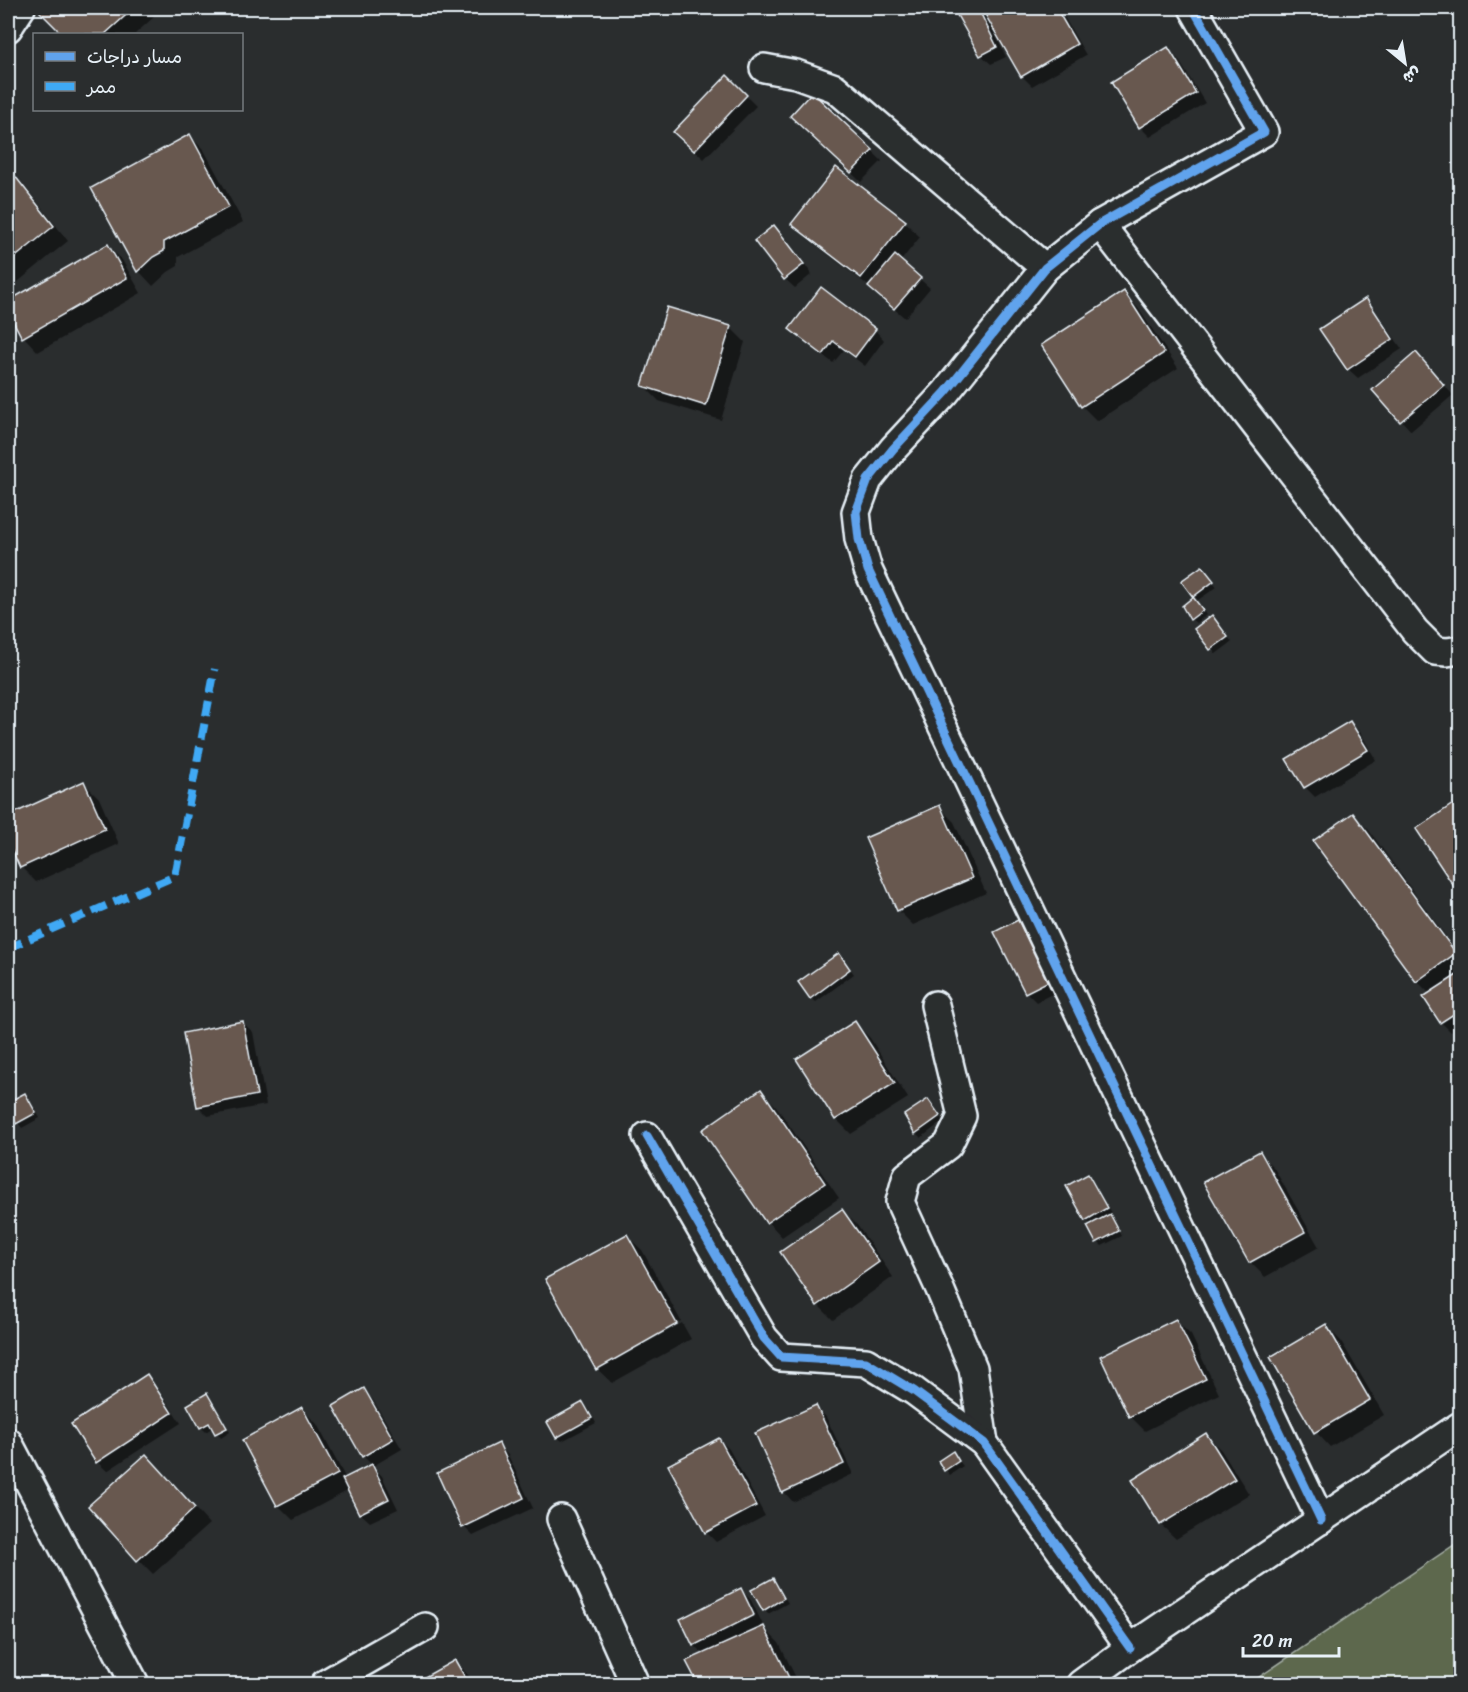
<svg xmlns="http://www.w3.org/2000/svg" width="1468" height="1692" viewBox="0 0 1468 1692" font-family="Sriracha,'Playpen Sans Arabic',sans-serif">
<style>
.green{fill:#5d674e;stroke:#a2aca3;stroke-width:1.5}
.shadow{fill:#0007}
.building{fill:#685850;stroke:#e8f1f8;stroke-width:1.5}
.lines{fill:none;stroke-linecap:round;stroke-linejoin:round}
.minor-casing{stroke:#e8f1f8;stroke-width:32}
.minor{stroke:#2a2d2e;stroke-width:27}
.quiet{stroke:#3fa9f5;stroke-width:8;stroke-dasharray:15 8;stroke-linecap:butt}
.cycleway-casing{stroke:#2a2d2e;stroke-width:13}
.cycleway{stroke:#60a3ed;stroke-width:9}
</style>
<rect width="100%" height="100%" fill="#2a2d2e"/>
<filter id="ink" filterUnits="userSpaceOnUse"><feTurbulence type="fractalNoise" baseFrequency=".0167" numOctaves="2"/><feDisplacementMap in="SourceGraphic" scale="12" xChannelSelector="R" yChannelSelector="G"/><feConvolveMatrix kernelMatrix="1 2 1 2 8 2 1 2 1" color-interpolation-filters="sRGB"/></filter>
<g filter="url(#ink)">
<polygon class="green" points="1460,1541 1460,1684 1249,1684"/>
<g class="shadow">
<polygon points="38,8 145,8 154,17 135,34 64,34"/>
<polygon points="954,8 982,8 987,17 1004,8 1059,8 1086,55 1032,86 1022,76 995,29 993,30 1006,57 991,64 981,55"/>
<polygon points="1168,49 1178,59 1205,103 1150,137 1140,127"/>
<polygon points="727,77 756,106 704,159 675,132"/>
<polygon points="813,94 882,161 861,182 801,125"/>
<polygon points="190,136 204,150 243,222 178,257 178,266 168,272 153,286 139,271 93,188"/>
<polygon points="8,165 68,241 8,290"/>
<polygon points="905,222 920,237 900,262 930,288 905,318 880,297 870,287 808,239 793,224"/>
<polygon points="774,227 784,237 812,274 795,288 785,279"/>
<polygon points="108,246 122,260 141,293 38,352 24,337 8,308 8,303"/>
<polygon points="1124,293 1138,308 1178,368 1097,421 1082,406 1043,346"/>
<polygon points="1365,300 1375,310 1402,349 1358,378 1348,369"/>
<polygon points="730,327 745,342 721,420 659,401 644,386"/>
<polygon points="791,329 875,330 884,340 865,366 844,350 833,363 800,338"/>
<polygon points="1425,364 1453,395 1411,431 1374,390"/>
<polygon points="1206,572 1217,587 1198,600 1194,596"/>
<polygon points="1197,603 1206,615 1196,623 1191,619"/>
<polygon points="1216,622 1232,642 1216,654 1196,629"/>
<polygon points="1350,723 1360,732 1376,760 1315,797 1305,787"/>
<polygon points="84,783 99,798 119,844 36,882 21,867 8,838 8,817"/>
<polygon points="1453,806 1460,813 1460,892 1418,829"/>
<polygon points="939,807 954,822 986,893 913,925 898,910"/>
<polygon points="1353,815 1368,829 1460,956 1460,1026 1451,1032 1441,1022 1425,998 1430,994 1417,981"/>
<polygon points="1017,921 1027,931 1058,991 1036,1002 1026,992 996,932"/>
<polygon points="843,959 854,974 816,1002 811,998"/>
<polygon points="243,1023 253,1032 266,1105 208,1116 198,1106"/>
<polygon points="855,1023 870,1038 908,1098 851,1134 836,1119 798,1059"/>
<polygon points="761,1091 776,1106 839,1198 782,1237 768,1222 704,1130"/>
<polygon points="25,1094 29,1099 40,1118 22,1128 18,1123 8,1104"/>
<polygon points="932,1106 943,1121 921,1138 916,1133 906,1116"/>
<polygon points="1259,1153 1274,1168 1319,1247 1265,1277 1250,1262"/>
<polygon points="1088,1176 1092,1180 1111,1213 1108,1215 1114,1221 1122,1236 1102,1246 1098,1242 1092,1225 1086,1220"/>
<polygon points="842,1210 857,1225 893,1277 833,1320 818,1305"/>
<polygon points="627,1236 642,1250 681,1321 599,1366 599,1369 682,1323 691,1339 612,1383 597,1369"/>
<polygon points="1176,1321 1191,1335 1219,1394 1145,1431 1130,1416"/>
<polygon points="1326,1326 1341,1341 1384,1415 1330,1447 1316,1432"/>
<polygon points="146,1376 156,1386 181,1423 107,1471 97,1462"/>
<polygon points="363,1390 373,1400 402,1449 373,1466 363,1456"/>
<polygon points="207,1395 211,1400 230,1432 221,1438 213,1427 206,1432 201,1427"/>
<polygon points="583,1404 588,1408 596,1423 562,1441 557,1437"/>
<polygon points="816,1407 826,1417 853,1474 793,1502 784,1492"/>
<polygon points="302,1409 317,1424 346,1479 372,1466 382,1476 398,1509 370,1522 360,1513 349,1490 293,1520 278,1505"/>
<polygon points="1206,1435 1221,1450 1249,1494 1176,1539 1161,1525 1134,1480"/>
<polygon points="719,1439 729,1449 765,1516 716,1542 707,1533 670,1466"/>
<polygon points="498,1445 508,1455 533,1508 473,1536 464,1527"/>
<polygon points="953,1453 963,1466 950,1475 940,1462"/>
<polygon points="161,1471 209,1524 153,1574 138,1559"/>
<polygon points="772,1579 777,1584 788,1603 768,1614 764,1610"/>
<polygon points="741,1590 751,1600 763,1625 750,1632 751,1634 764,1628 779,1643 799,1684 699,1684 688,1662 704,1655 694,1645"/>
<polygon points="455,1661 469,1676 474,1684 415,1684"/>
</g>
<g class="building">
<polygon points="36,8 134,8 105,34 62,34"/>
<polygon points="953,8 978,8 997,47 980,56"/>
<polygon points="1001,8 1056,8 1077,44 1021,77 986,16"/>
<polygon points="1168,47 1196,93 1139,128 1111,82"/>
<polygon points="727,75 747,95 694,151 673,132"/>
<polygon points="812,92 873,150 851,173 790,116"/>
<polygon points="190,134 229,207 164,242 164,251 153,257 137,272 91,188"/>
<polygon points="8,167 54,226 8,263"/>
<polygon points="836,167 906,221 861,278 791,224"/>
<polygon points="774,225 804,264 784,280 754,241"/>
<polygon points="108,244 127,278 22,338 8,311 8,301"/>
<polygon points="895,255 921,278 894,309 868,287"/>
<polygon points="821,287 876,329 855,357 833,341 823,355 789,329"/>
<polygon points="1124,291 1164,353 1081,407 1041,345"/>
<polygon points="1366,298 1393,339 1347,370 1319,329"/>
<polygon points="667,307 731,326 706,406 642,386"/>
<polygon points="1416,352 1444,385 1400,422 1372,390"/>
<polygon points="1202,566 1214,581 1193,597 1181,581"/>
<polygon points="1193,597 1203,610 1190,620 1182,606"/>
<polygon points="1212,615 1228,637 1210,650 1194,629"/>
<polygon points="1350,721 1368,750 1304,788 1286,759"/>
<polygon points="84,781 105,829 20,868 8,841 8,816"/>
<polygon points="1453,804 1460,815 1459,894 1416,829"/>
<polygon points="940,805 972,878 897,911 865,838"/>
<polygon points="1353,813 1456,953 1416,982 1313,841"/>
<polygon points="1018,920 1049,981 1025,993 994,932"/>
<polygon points="839,953 850,969 810,999 798,982"/>
<polygon points="1460,973 1460,1010 1440,1023 1423,997"/>
<polygon points="243,1021 257,1095 197,1107 183,1033"/>
<polygon points="855,1021 895,1083 835,1120 796,1059"/>
<polygon points="761,1089 825,1183 766,1223 702,1130"/>
<polygon points="25,1093 36,1113 16,1124 8,1108 8,1102"/>
<polygon points="928,1099 940,1116 915,1134 904,1115"/>
<polygon points="1260,1151 1305,1232 1249,1263 1203,1182"/>
<polygon points="1088,1174 1107,1208 1085,1221 1066,1186"/>
<polygon points="842,1209 879,1262 817,1306 780,1252"/>
<polygon points="1110,1214 1119,1231 1096,1243 1087,1226"/>
<polygon points="627,1234 677,1324 596,1370 545,1279"/>
<polygon points="1176,1319 1206,1379 1129,1417 1100,1356"/>
<polygon points="1326,1324 1370,1400 1314,1433 1270,1357"/>
<polygon points="147,1374 172,1413 96,1463 71,1424"/>
<polygon points="364,1388 393,1439 362,1457 333,1406"/>
<polygon points="207,1393 227,1428 215,1434 209,1423 200,1428 187,1405"/>
<polygon points="583,1402 592,1418 556,1438 547,1422"/>
<polygon points="816,1405 844,1464 782,1493 755,1433"/>
<polygon points="302,1407 338,1474 277,1506 242,1440"/>
<polygon points="1206,1433 1235,1479 1160,1525 1132,1480"/>
<polygon points="719,1438 756,1506 705,1533 668,1465"/>
<polygon points="499,1443 524,1498 462,1528 437,1473"/>
<polygon points="953,1451 959,1461 944,1471 938,1461"/>
<polygon points="146,1454 195,1508 137,1561 88,1506"/>
<polygon points="372,1464 389,1499 359,1514 342,1479"/>
<polygon points="773,1578 784,1598 763,1611 751,1590"/>
<polygon points="741,1588 754,1615 693,1646 680,1619"/>
<polygon points="764,1626 792,1684 698,1684 686,1661"/>
<polygon points="455,1660 469,1684 412,1684"/>
</g>
<g class="lines">
<g class="minor-casing">
<g id="minor">
<polyline points="1193,8 1264,132 1100,224 1045,268 946,392 893,449 868,480 856,512 859,539 868,570 1321,1520"/>
<polyline points="8,28 21,8"/>
<polyline points="764,68 796,74 835,88 1045,268"/>
<polyline points="1100,224 1415,631 1435,651 1447,652 1460,650"/>
<polyline points="935,1005 962,1116 948,1145 907,1176 900,1202 939,1287 973,1368 984,1443"/>
<polyline points="647,1136 764,1338 781,1357 866,1362 914,1391 984,1443 1130,1648"/>
<polyline points="8,1442 135,1684"/>
<polyline points="561,1519 635,1684"/>
<polyline points="325,1684 425,1627"/>
<polyline points="1081,1684 1130,1648 1460,1426"/>
</g>
</g>
<use href="#minor" class="minor"/>
<polyline class="quiet" points="8,948 175,876 215,669"/>
<g class="cycleway-casing">
<g id="cycleway">
<polyline points="1193,8 1264,132 1100,224 1045,268 946,392 893,449 868,480 856,512 859,539 868,570 1321,1520"/>
<polyline points="647,1136 764,1338 781,1357 866,1362 914,1391 984,1443 1130,1648"/>
</g>
</g>
<use href="#cycleway" class="cycleway"/>
</g>
</g>
<rect width="1468" height="1692" fill="none" stroke="#2a2d2e" stroke-width="30"/>
<rect x="15" y="15" width="1438" height="1662" fill="none" stroke="#e8f1f8" stroke-width="2" filter="url(#ink)"/>
<rect x="33" y="33" width="210" height="78" fill="#2a2d2e" stroke="#767b7f" stroke-width="1.5"/>
<rect x="45" y="52" width="30" height="9" fill="#60a3ed" stroke="#767b7f" stroke-width="1.5"/>
<text x="87" y="63" font-size="18" fill="#e8f1f8">مسار دراجات</text>
<rect x="45" y="82" width="30" height="9" fill="#3fa9f5" stroke="#767b7f" stroke-width="1.5"/>
<text x="87" y="93" font-size="18" fill="#e8f1f8">ممر</text>
<g transform="translate(1405 63) rotate(150)" stroke="#2a2d2e" stroke-width="4.5" paint-order="stroke">
<path d="M0-4.5L10 22L0 15L-10 22Z" fill="#e8f1f8"/>
<text y="-9" font-size="16" font-weight="bold" text-anchor="middle" fill="#e8f1f8">ش</text>
</g>
<path d="M1243 1647v9h96v-9" fill="none" stroke="#e8f1f8" stroke-width="3"/>
<text x="1252" y="1647" font-size="18" fill="#e8f1f8" stroke="#2a2d2e" stroke-width="4.5" paint-order="stroke">20 m</text>
</svg>
